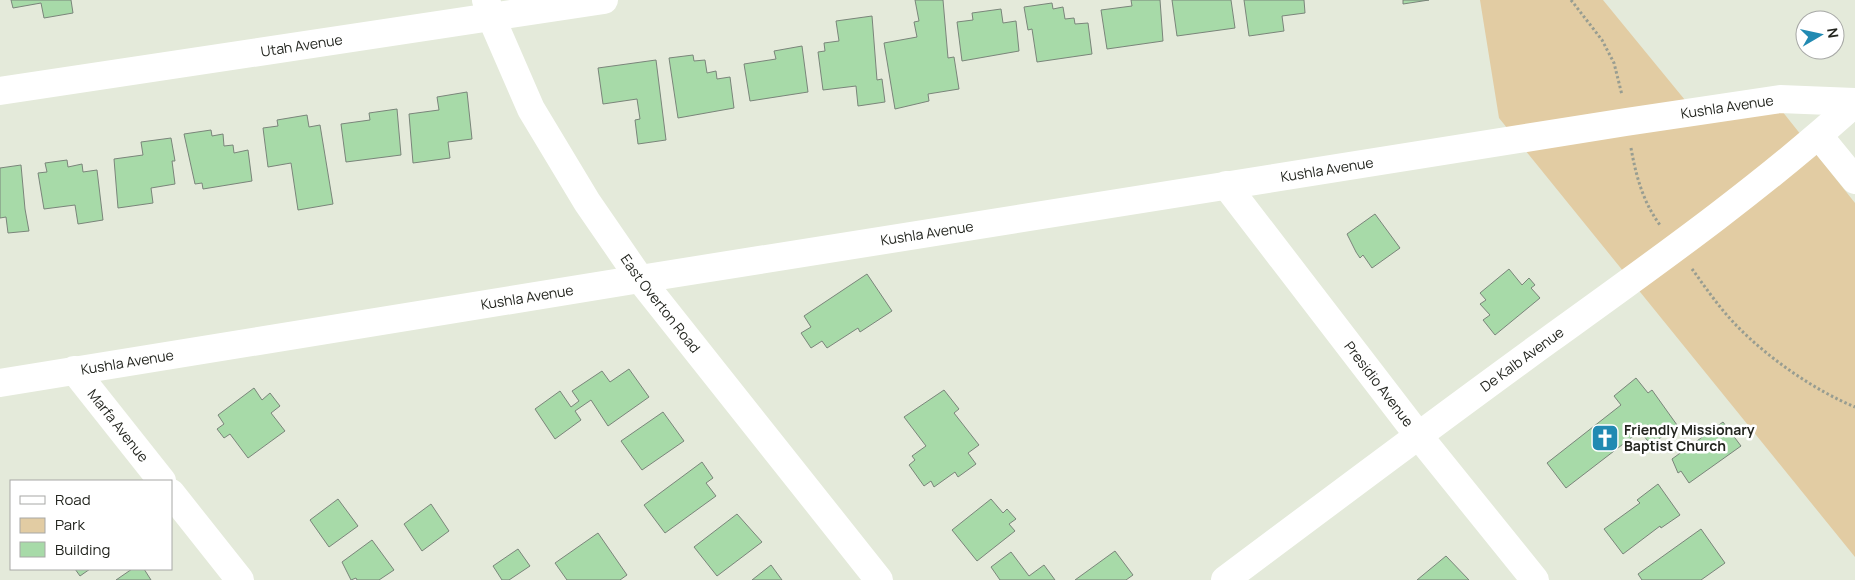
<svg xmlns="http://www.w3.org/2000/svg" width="1855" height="580" viewBox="0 0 1855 580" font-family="Manrope,sans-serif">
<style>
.green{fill:#e2cca3}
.building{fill:#a7daa8;stroke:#7a857a}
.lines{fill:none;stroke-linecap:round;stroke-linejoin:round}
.path{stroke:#989d91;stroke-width:3;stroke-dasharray:2.5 2.5;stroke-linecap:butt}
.minor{stroke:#fff;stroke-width:28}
.labels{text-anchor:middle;stroke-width:5;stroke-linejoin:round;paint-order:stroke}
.street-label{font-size:14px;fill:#242620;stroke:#fff}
.poi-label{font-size:14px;font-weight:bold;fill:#242620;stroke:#fff;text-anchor:start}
</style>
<rect width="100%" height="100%" fill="#e4eada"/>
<polygon class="green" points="1480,0 1603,0 1703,122 1782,111 1855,203 1855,557 1499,118"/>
<g class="building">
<polygon points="11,0 71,0 73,13 44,18 41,3 13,8"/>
<polygon points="915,0 943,0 948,58 954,57 959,89 928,94 929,101 895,109 884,43 917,37 914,22 919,21"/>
<polygon points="1131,0 1160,0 1163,41 1107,49 1101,10 1132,6"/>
<polygon points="1172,0 1231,0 1235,28 1177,36"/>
<polygon points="1244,0 1304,0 1305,13 1282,16 1284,31 1249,36"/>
<polygon points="1403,0 1429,0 1403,4"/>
<polygon points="1052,3 1053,9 1063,7 1065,19 1074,18 1075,24 1088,23 1092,54 1037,62 1032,29 1028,30 1024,7"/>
<polygon points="1001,9 1003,23 1016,21 1019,51 962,61 957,22 973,20 972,13"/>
<polygon points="872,16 877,80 882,79 885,102 858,106 856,86 823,90 818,52 825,51 824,43 839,41 836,21"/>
<polygon points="802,46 808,92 750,101 744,64 776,59 774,51"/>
<polygon points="693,55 694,61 705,60 707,73 716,71 717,79 730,77 734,108 678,118 669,58"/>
<polygon points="656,60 666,140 638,144 635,120 640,119 637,99 603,104 598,68"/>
<polygon points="467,92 472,139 448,142 450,158 413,163 409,114 439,110 437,97"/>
<polygon points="397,109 401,155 346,162 341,124 370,120 369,113"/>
<polygon points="307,115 309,127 320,125 333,204 298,210 291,163 268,167 263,128 278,126 277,120"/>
<polygon points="211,130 212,136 223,134 224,146 233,145 234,153 248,150 252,181 203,189 202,183 195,184 184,134"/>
<polygon points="171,138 175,161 172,161 175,184 151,188 153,203 118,208 114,159 143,155 141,142"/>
<polygon points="67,160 68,167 82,164 83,172 97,170 103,220 78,224 75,205 44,209 38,173 47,172 45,163"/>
<polygon points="21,165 25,209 29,231 8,233 6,217 0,218 0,168"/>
<polygon points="1375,214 1400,248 1372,268 1363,255 1360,258 1356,252 1347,234"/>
<polygon points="1509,269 1522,285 1529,278 1535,285 1531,288 1540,298 1495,335 1483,320 1490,315 1480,304 1486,300 1480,293"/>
<polygon points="867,274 892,311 860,332 858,328 827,348 822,341 811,348 801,333 811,327 804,316"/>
<polygon points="629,369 649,397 608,426 591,400 575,411 581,420 555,439 535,409 560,391 571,407 579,401 572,391 602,371 610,382"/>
<polygon points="1636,378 1648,393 1652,390 1677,425 1651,445 1640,431 1566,488 1547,463 1621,405 1614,396"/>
<polygon points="254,388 262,400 270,393 280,406 271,413 285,431 248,458 230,434 224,438 217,429 224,424 218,415"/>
<polygon points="944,390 959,409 954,413 979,445 968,453 976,464 958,477 955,472 934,487 931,481 924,486 909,465 915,460 912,456 926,446 904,417"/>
<polygon points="663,412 684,441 642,470 621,441"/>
<polygon points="1723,422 1741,446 1689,483 1681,471 1678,473 1672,459"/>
<polygon points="702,462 713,478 706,483 716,496 665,533 644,505"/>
<polygon points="1658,484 1680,515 1661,528 1660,526 1623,554 1604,529 1640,503 1637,500"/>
<polygon points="338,499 358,526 329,547 310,520"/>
<polygon points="991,499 1003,513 1007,509 1016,519 1009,524 1015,531 977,561 952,530"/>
<polygon points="431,504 449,531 422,551 404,524"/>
<polygon points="737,514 762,542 717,576 694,547"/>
<polygon points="1701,529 1725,563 1701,580 1642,580 1638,574"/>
<polygon points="598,533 627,575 620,580 567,580 555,563"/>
<polygon points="372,540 394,570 379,580 357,580 356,578 351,580 342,562"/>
<polygon points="518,549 530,566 509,580 502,580 493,566"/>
<polygon points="1115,551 1133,575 1126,580 1075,580"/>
<polygon points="1011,552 1029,576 1044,565 1055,580 1000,580 991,567"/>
<polygon points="1446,556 1469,580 1417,580"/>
<polygon points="771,565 782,580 752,580"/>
<polygon points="75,569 90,569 80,576"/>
<polygon points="132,569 144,569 151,580 116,580"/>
</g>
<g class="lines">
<g class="path">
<polyline points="1571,0 1602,40 1614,63 1622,95"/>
<path d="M1631,148c5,28 12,54 29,77"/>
<path d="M1692,269c14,19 28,40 45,57 31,32 77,64 118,81"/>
</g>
<g class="minor">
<path id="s1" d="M486,0l5,17 40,92 56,93 53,77 239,301"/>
<path id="s2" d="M0,91l604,-91"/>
<polyline points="1819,136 1855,180"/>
<path id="s3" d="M1226,185l192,250 117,145"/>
<path id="s4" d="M74,370l88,111"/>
<path id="s5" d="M0,383l640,-104 986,-157 154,-23 75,3"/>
<polyline points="171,493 240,580"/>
<path id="s6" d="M1225,580c108,-81 216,-162 325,-241 104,-75 210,-150 305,-236"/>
</g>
</g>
<defs>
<g id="church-square" transform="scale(1.4375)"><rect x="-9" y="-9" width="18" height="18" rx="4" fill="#218ab2" stroke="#fff"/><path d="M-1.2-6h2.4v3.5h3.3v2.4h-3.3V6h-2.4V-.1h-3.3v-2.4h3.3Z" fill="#fff"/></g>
</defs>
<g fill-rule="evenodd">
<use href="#church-square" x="1605" y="438"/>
</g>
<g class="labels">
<g class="street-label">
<text dy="5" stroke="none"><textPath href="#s2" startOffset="305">Utah Avenue</textPath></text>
<text dy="5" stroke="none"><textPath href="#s5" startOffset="1749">Kushla Avenue</textPath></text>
<text dy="5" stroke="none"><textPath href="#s5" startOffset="1344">Kushla Avenue</textPath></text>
<text dy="5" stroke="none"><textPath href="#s5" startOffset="939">Kushla Avenue</textPath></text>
<text dy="5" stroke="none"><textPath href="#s5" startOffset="534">Kushla Avenue</textPath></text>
<text dy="5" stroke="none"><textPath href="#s1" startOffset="352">East Overton Road</textPath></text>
<text dy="5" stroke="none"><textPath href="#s6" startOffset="370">De Kalb Avenue</textPath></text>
<text dy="5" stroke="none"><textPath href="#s5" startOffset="129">Kushla Avenue</textPath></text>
<text dy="5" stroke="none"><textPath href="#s3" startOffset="251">Presidio Avenue</textPath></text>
<text dy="5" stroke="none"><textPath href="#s4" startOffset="71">Marfa Avenue</textPath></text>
</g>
<g class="poi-label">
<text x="1624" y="435">Friendly Missionary<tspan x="1624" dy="16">Baptist Church</tspan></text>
</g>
</g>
<rect x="10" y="480" width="162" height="90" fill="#ffffff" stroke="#a7a8a6"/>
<rect x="20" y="496" width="25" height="8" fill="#ffffff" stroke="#a7a8a6"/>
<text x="55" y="505" font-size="15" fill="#242620">Road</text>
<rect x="20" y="518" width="25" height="15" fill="#e2cca3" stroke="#a7a8a6"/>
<text x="55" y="530" font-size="15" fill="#242620">Park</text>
<rect x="20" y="542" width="25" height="15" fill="#a7daa8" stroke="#a7a8a6"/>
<text x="55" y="555" font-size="15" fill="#242620">Building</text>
<g transform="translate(1820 35) rotate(81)"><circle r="24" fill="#ffffff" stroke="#a7a8a6"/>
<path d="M0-4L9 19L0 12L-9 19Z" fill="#218ab2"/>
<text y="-8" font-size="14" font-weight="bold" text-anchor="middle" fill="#242620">N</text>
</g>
</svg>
